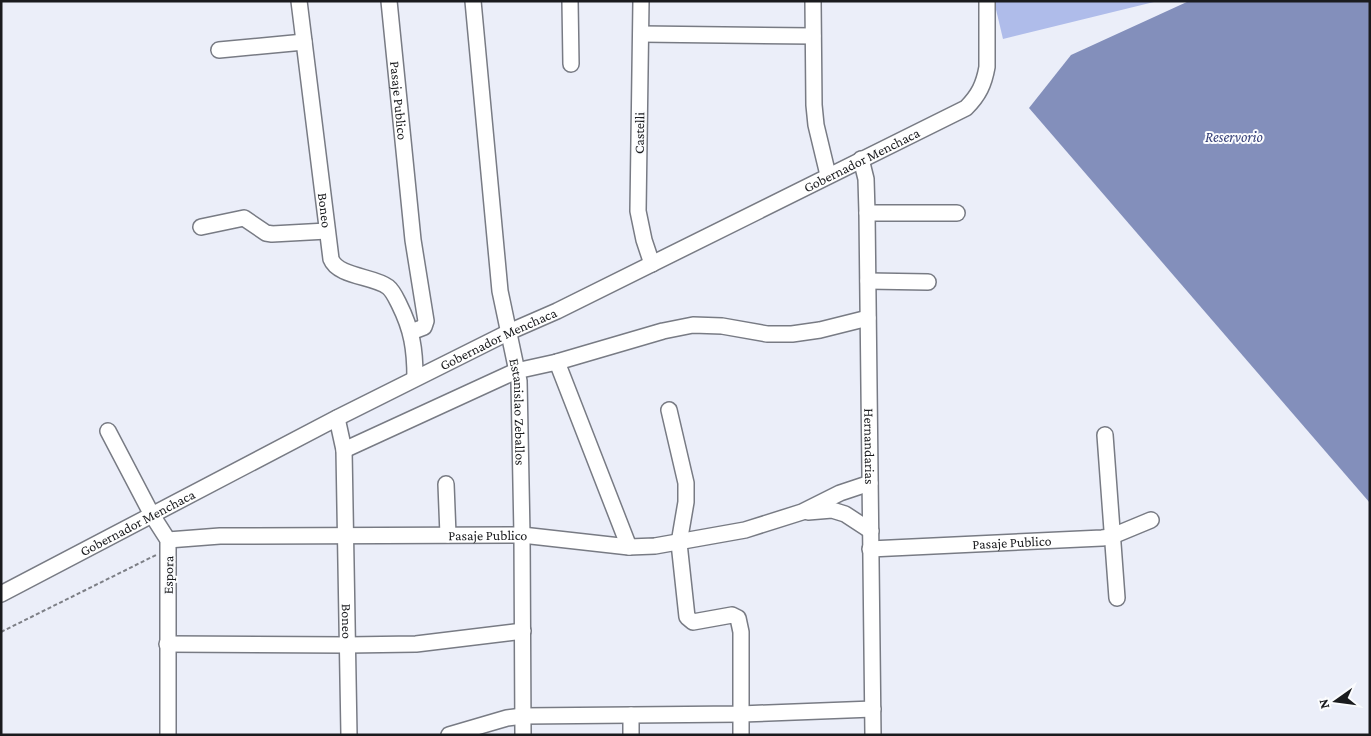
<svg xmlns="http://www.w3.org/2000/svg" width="1371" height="736" viewBox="0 0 1371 736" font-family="'Crimson Pro',serif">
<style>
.green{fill:#afbcea}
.water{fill:#838fbb}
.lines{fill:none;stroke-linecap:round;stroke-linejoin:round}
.minor-casing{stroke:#787b84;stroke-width:18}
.path{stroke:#7d7f86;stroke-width:2;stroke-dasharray:4 2.5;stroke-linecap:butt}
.minor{stroke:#fff;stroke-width:15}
.labels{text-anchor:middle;stroke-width:4;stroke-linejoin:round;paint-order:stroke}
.street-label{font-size:14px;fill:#1a1b1e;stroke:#fbfcfe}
.water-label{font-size:15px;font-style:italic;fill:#323c75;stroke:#fbfcfe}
</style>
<rect width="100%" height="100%" fill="#ebeef9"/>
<polygon class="green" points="994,1 1158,1 1003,39"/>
<polygon class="water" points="1189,1 1370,1 1370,503 1029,108 1071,55"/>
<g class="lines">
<g class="minor-casing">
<g id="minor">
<path id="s1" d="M299,1l32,258c7,18 43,17 57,28 5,4 8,11 11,17 13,26 16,45 16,74"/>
<path id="s2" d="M389,1l24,239 13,81 -2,6 -13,5"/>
<path id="s3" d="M473,1l27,290 19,90 3,154 1,200"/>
<polyline points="570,1 571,64"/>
<polyline points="641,1 638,211 644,240 652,264"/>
<polyline points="813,1 814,105 816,125 828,175"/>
<polyline points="641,34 813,36"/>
<polyline points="219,50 304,42"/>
<path id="s4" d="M861,159l5,20 1,34 6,522"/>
<polyline points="867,213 957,213"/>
<polyline points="201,227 244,218 266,233 272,234 327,231"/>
<polyline points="868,281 928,282"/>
<polyline points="557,362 629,547"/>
<polyline points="669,410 686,483 686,502 679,543 687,617 693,622 732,615 738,618 741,632 741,735"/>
<path id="s5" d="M337,418l7,32 5,285"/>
<polyline points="108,431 152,515 168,540 168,735"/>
<polyline points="1105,435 1117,598"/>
<polyline points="344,450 516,371 557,362 663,331 693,325 722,326 767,334 792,334 820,330 868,318"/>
<polyline points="446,484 448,535"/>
<polyline points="808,512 832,510 845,514 871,531"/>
<path id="s6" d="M168,540l52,-4 302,-1 107,12 26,-1 90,-16 57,-18 38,-19 30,-10"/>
<path id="s7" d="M870,549l232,-11 8,-1 41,-17"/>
<path id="s8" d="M1,594l336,-176 172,-86 48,-21 409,-203c13,-13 18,-24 21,-41v-66"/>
<polyline points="167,644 347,645 416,644 523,631"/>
<polyline points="631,715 631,735"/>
<polyline points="449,735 507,718 523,716 741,714 873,709"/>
</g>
</g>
<polyline class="path" points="1,632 156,555"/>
<use href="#minor" class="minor"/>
</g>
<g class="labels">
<g class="street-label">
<text dy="5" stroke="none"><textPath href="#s2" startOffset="100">Pasaje Publico</textPath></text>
<text transform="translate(639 133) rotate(-89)" y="5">Castelli</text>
<text dy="5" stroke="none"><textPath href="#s8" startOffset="964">Gobernador Menchaca</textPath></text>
<text dy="5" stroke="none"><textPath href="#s1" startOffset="211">Boneo</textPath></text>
<text dy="5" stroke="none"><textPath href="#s8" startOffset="559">Gobernador Menchaca</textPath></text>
<text dy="5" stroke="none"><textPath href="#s3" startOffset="414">Estanislao Zeballos</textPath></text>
<text dy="5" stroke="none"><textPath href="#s4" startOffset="288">Hernandarias</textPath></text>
<text dy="5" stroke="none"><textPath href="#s8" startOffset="154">Gobernador Menchaca</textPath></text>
<text dy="5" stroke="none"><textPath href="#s6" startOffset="320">Pasaje Publico</textPath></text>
<text dy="5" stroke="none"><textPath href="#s7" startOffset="142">Pasaje Publico</textPath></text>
<text transform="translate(168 575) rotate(-89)" y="5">Espora</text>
<text dy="5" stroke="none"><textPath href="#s5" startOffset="204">Boneo</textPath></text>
</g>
<g class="water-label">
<text x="1234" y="142">Reservorio</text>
</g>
</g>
<rect width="1371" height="736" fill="none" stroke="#1a1b1e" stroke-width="5"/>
<g transform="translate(1336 701) rotate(256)" stroke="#fbfcfe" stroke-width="4" paint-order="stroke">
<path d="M0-4L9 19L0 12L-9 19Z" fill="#1a1b1e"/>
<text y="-8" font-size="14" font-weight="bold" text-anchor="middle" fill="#1a1b1e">N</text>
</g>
</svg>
